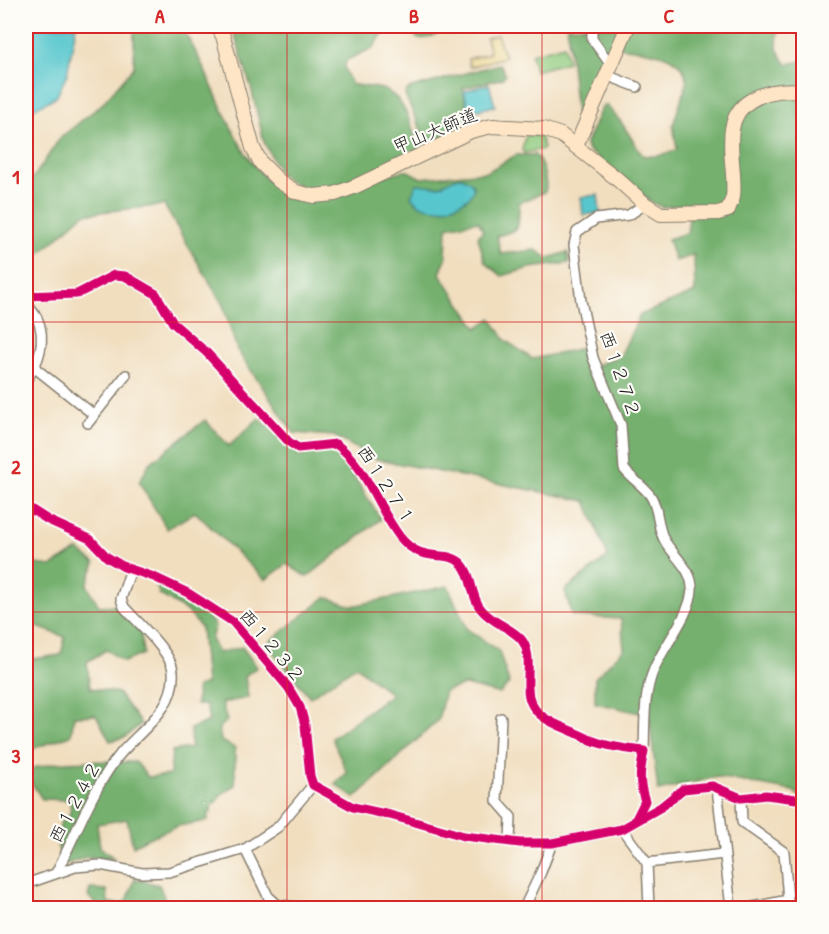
<svg xmlns="http://www.w3.org/2000/svg" width="829" height="934" viewBox="0 0 829 934" font-family="'Patrick Hand','Klee One',sans-serif">
<style>
.green{fill:#92cc80;stroke:#57744e;stroke-width:1.5}
.forest{fill:#75b06e;stroke:#486645;stroke-width:1.5}
.sand{fill:#eeda9e;stroke:#857b5d;stroke-width:1.5}
.water{fill:#59c7cd;stroke:#3a7274;stroke-width:1.5}
.lines{fill:none;stroke-linecap:round;stroke-linejoin:round}
.street-casing{stroke:#867d6e;stroke-width:12}
.secondary-casing{stroke:#867d6e;stroke-width:16}
.street{stroke:#fff;stroke-width:9}
.secondary{stroke:#fee5c5;stroke-width:14}
.cycleway-casing{stroke:#fdfcf7;stroke-width:13}
.cycleway{stroke:#d6006c;stroke-width:9}
.grid{fill:none;stroke:#d62828;stroke-width:1.5;stroke-opacity:0.55}
.labels{text-anchor:middle;stroke-width:4.5;stroke-linejoin:round;paint-order:stroke}
.street-label{font-size:18px;fill:#1c1c1c;stroke:#fdfcf7}
.neatline{fill:none;stroke:#d62828;stroke-width:2}
.grid-label{font-size:20px;text-anchor:middle;font-weight:bold;fill:#d62828}
</style>
<rect width="100%" height="100%" fill="#fdfcf7"/>
<filter id="ink" filterUnits="userSpaceOnUse"><feTurbulence type="fractalNoise" baseFrequency=".0167" numOctaves="2"/><feDisplacementMap in="SourceGraphic" scale="12" xChannelSelector="R" yChannelSelector="G"/><feConvolveMatrix kernelMatrix="1 2 1 2 8 2 1 2 1" color-interpolation-filters="sRGB"/></filter>
<filter id="wash" filterUnits="userSpaceOnUse"><feTurbulence type="fractalNoise" baseFrequency=".008" numOctaves="4" result="noise"/><feDisplacementMap in="SourceGraphic" scale="24" xChannelSelector="R" yChannelSelector="G"/><feGaussianBlur stdDeviation="1.35" result="paint"/><feColorMatrix in="noise" values="0 0 0 0 0 0 0 0 0 0 0 0 0 0 0 0 0 1.4 0 .05"/><feComposite in="paint" operator="in"/></filter>
<g filter="url(#wash)">
<rect width="100%" height="100%" fill="#f1debf"/>
<g class="green">
<polygon points="564,45 568,62 535,71 531,54"/>
<polygon points="528,135 540,136 544,149 524,153 522,150 525,137"/>
</g>
<g class="forest">
<path d="M134,26h46c37,51 52,143 112,171l111,-26h5l13,7 66,-6 29,-17h19c7,7 13,27 10,37l-26,11c-1,24 3,27 -22,33l4,18 35,-4 12,8 20,-6 1,11 -39,5 -28,8 -17,-14 -7,-25 5,-7 -5,-9 -31,6 -1,31 -6,16 37,54 14,-10 14,22 28,19 54,-12 4,20 29,-11 20,-41 55,-23 -1,-37 -19,6 -7,-22 19,-6 4,-29 -29,3 -9,-4 -66,-54 -1,-6 16,-36 4,-2 15,17 21,33c11,3 26,0 35,-6l-4,-24 14,-43c-3,-31 -44,-31 -68,-35l-40,77 -2,-2 -10,-96h211l-1,23 9,15 18,-3 -1,738 -10,-8 -76,-14 -59,14 -9,-76 -54,-12v-25l29,-29 -3,-30 -49,-3 -7,-26 43,-33 -22,-56 -210,-42 -42,-23 -40,-3 -57,-83 -14,-45 -59,-100 -80,9 -54,48 -4,-8v-69l10,-11 24,-36 41,-33 33,-38z"/>
<path d="M232,26h156l-15,22 -26,12 -3,7 7,17c10,3 24,2 34,6 21,9 27,39 34,58l-2,4 -68,30 -16,5 -10,2 -19,-1 -13,-6 -11,-8 -16,-32 -13,-55z"/>
<path d="M407,26h37c-5,10 -15,12 -26,13z"/>
<path d="M500,64l5,10 -2,4 -40,10 6,31c-9,12 -26,17 -39,24l-4,-2 -21,-46 3,-6z"/>
<polygon points="259,418 300,456 331,450 342,458 381,519 307,577 287,564 265,580 195,512 167,529 139,482 149,464 205,420 229,446"/>
<polygon points="78,550 95,563 87,585 99,606 118,605 141,633 143,654 124,662 106,650 87,662 90,688 118,693 141,724 125,737 110,741 96,715 74,716 71,735 27,751 26,750 26,660 61,655 65,637 29,624 26,618 26,563 52,566"/>
<path d="M156,582l48,29 11,15 -4,13 7,14 24,-6 15,20 -12,9 3,22 -26,5 5,18 -8,6 2,14 14,7v37c-15,9 -24,19 -28,36l-29,5 -32,13 -13,7 -6,-27 -30,5 3,23 15,12 -28,-2 -21,7c-12,-15 -9,-25 -5,-43 11,-5 10,-9 9,-21l-28,-1 -14,-22 -2,1v-7c34,-14 73,-9 110,-9l12,15 22,-2 2,-24 19,-3 -1,-19 19,-8 -3,-16h-10l1,-18 9,-3 -5,-56 -13,-16 -29,-18z"/>
<polygon points="448,586 467,629 499,651 509,683 500,694 465,685 445,691 438,720 355,798 335,784 347,773 332,738 391,694 356,666 310,697 271,650 270,641 326,597 352,606"/>
<polygon points="135,879 159,885 164,897 161,908 100,908 88,896 90,889 107,890 108,903 121,904 127,901"/>
</g>
<polygon class="sand" points="497,35 505,57 470,67 468,59 490,53 486,38"/>
<g class="water">
<polygon points="26,26 76,26 67,75 56,97 26,113"/>
<polygon points="489,84 495,106 469,112 464,91"/>
<path d="M461,177c41,14 -31,51 -50,19l6,-12c7,0 14,3 21,2 8,-1 11,-8 23,-9z"/>
<polygon points="598,195 600,213 583,215 581,197"/>
</g>
</g>
<g filter="url(#ink)">
<g class="lines">
<g class="street-casing">
<g id="street">
<polyline points="592,26 592,39 611,65"/>
<polyline points="606,75 637,87"/>
<path d="M26,296l51,-2 37,-19 11,1 31,18 17,29 34,30 82,89 9,6 38,-4c31,23 41,63 64,93 22,28 47,12 61,26 12,12 9,33 20,46 11,14 29,18 40,30 11,13 6,34 7,49 0,27 24,35 46,44 9,4 19,10 29,12 13,4 27,5 41,7 -4,20 -6,30 1,50l-10,20"/>
<path d="M26,303c3,4 8,10 11,15 10,21 2,45 -11,62"/>
<polyline points="35,368 93,414"/>
<polyline points="88,423 126,375"/>
<polyline points="26,506 48,520 90,539 107,557 124,567 154,577 188,593 233,622 288,687 300,707 305,725 310,776 313,785 353,807 390,815 464,836 520,843 552,843 622,829 661,807 683,789 712,786 741,798 766,795 804,800"/>
<polyline points="501,718 497,801 511,817 510,842"/>
<path d="M644,751c1,-28 -1,-56 10,-82 10,-24 36,-53 38,-79 1,-19 -16,-32 -26,-47 -10,-14 -6,-34 -16,-48 -8,-10 -19,-17 -26,-26l-3,-44 -28,-67 -12,-57 -7,-56 3,-13 19,-13 33,-4 16,-11"/>
<polyline points="717,788 731,908"/>
<polyline points="741,798 742,822 784,852 788,900 748,908"/>
<polyline points="622,829 647,863 649,908"/>
<polyline points="245,849 268,896 278,905 307,908"/>
<polyline points="647,863 724,854"/>
<path d="M56,873c21,-40 36,-85 65,-120 21,-24 55,-45 52,-82 -1,-18 -37,-50 -49,-64l-3,-8 10,-30"/>
<polyline points="26,884 75,867 100,865 142,873 169,872 245,849 278,827 313,785"/>
<polyline points="524,908 541,872 552,843"/>
</g>
</g>
<g class="secondary-casing">
<g id="secondary">
<path d="M217,26l6,10 30,112 8,15 18,18 17,11 17,4 22,-2 21,-8 115,-55 21,-5 51,3 18,6 55,43 29,26 16,10 57,-1 10,-3c1,-4 4,-9 5,-13 4,-30 -15,-77 17,-96 15,-10 36,-12 54,-10"/>
<polyline points="576,146 628,26"/>
</g>
</g>
<use href="#street" class="street"/>
<use href="#secondary" class="secondary"/>
<g class="cycleway-casing">
<g id="cycleway">
<path d="M26,296l51,-2 37,-19 11,1 31,18 17,29 34,30 82,89 9,6 38,-4c31,23 41,63 64,93 22,28 47,12 61,26 12,12 9,33 20,46 11,14 29,18 40,30 11,13 6,34 7,49 0,27 24,35 46,44 9,4 19,10 29,12 13,4 27,5 41,7 -4,20 -6,30 1,50l-10,20"/>
<polyline points="26,506 48,520 90,539 107,557 124,567 154,577 188,593 233,622 288,687 300,707 305,725 310,776 313,785 353,807 390,815 464,836 520,843 552,843 622,829 661,807 683,789 712,786 741,798 766,795 804,800"/>
</g>
</g>
<use href="#cycleway" class="cycleway"/>
</g>
</g>
<path class="grid" d="M287,26v882M542,26v882M26,322h778M26,612h778"/>
<g class="labels">
<g class="street-label">
<text transform="translate(435 131) rotate(-23)" y="6">甲山大師道</text>
<text transform="translate(620 374) rotate(71)" y="6">西１２７２</text>
<text transform="translate(386 485) rotate(57)" y="6">西１２７１</text>
<text transform="translate(272 646) rotate(50)" y="6">西１２３２</text>
<text transform="translate(75 802) rotate(-62)" y="6">西１２４２</text>
</g>
</g>
<rect width="829" height="934" fill="none" stroke="#fdfcf7" stroke-width="66"/>
<rect x="33" y="33" width="763" height="868" class="neatline"/>
<g class="grid-label">
<text x="160" y="23">A</text>
<text x="414" y="23">B</text>
<text x="669" y="23">C</text>
<text x="16" y="184">1</text>
<text x="16" y="474">2</text>
<text x="16" y="763">3</text>
</g>
</svg>
